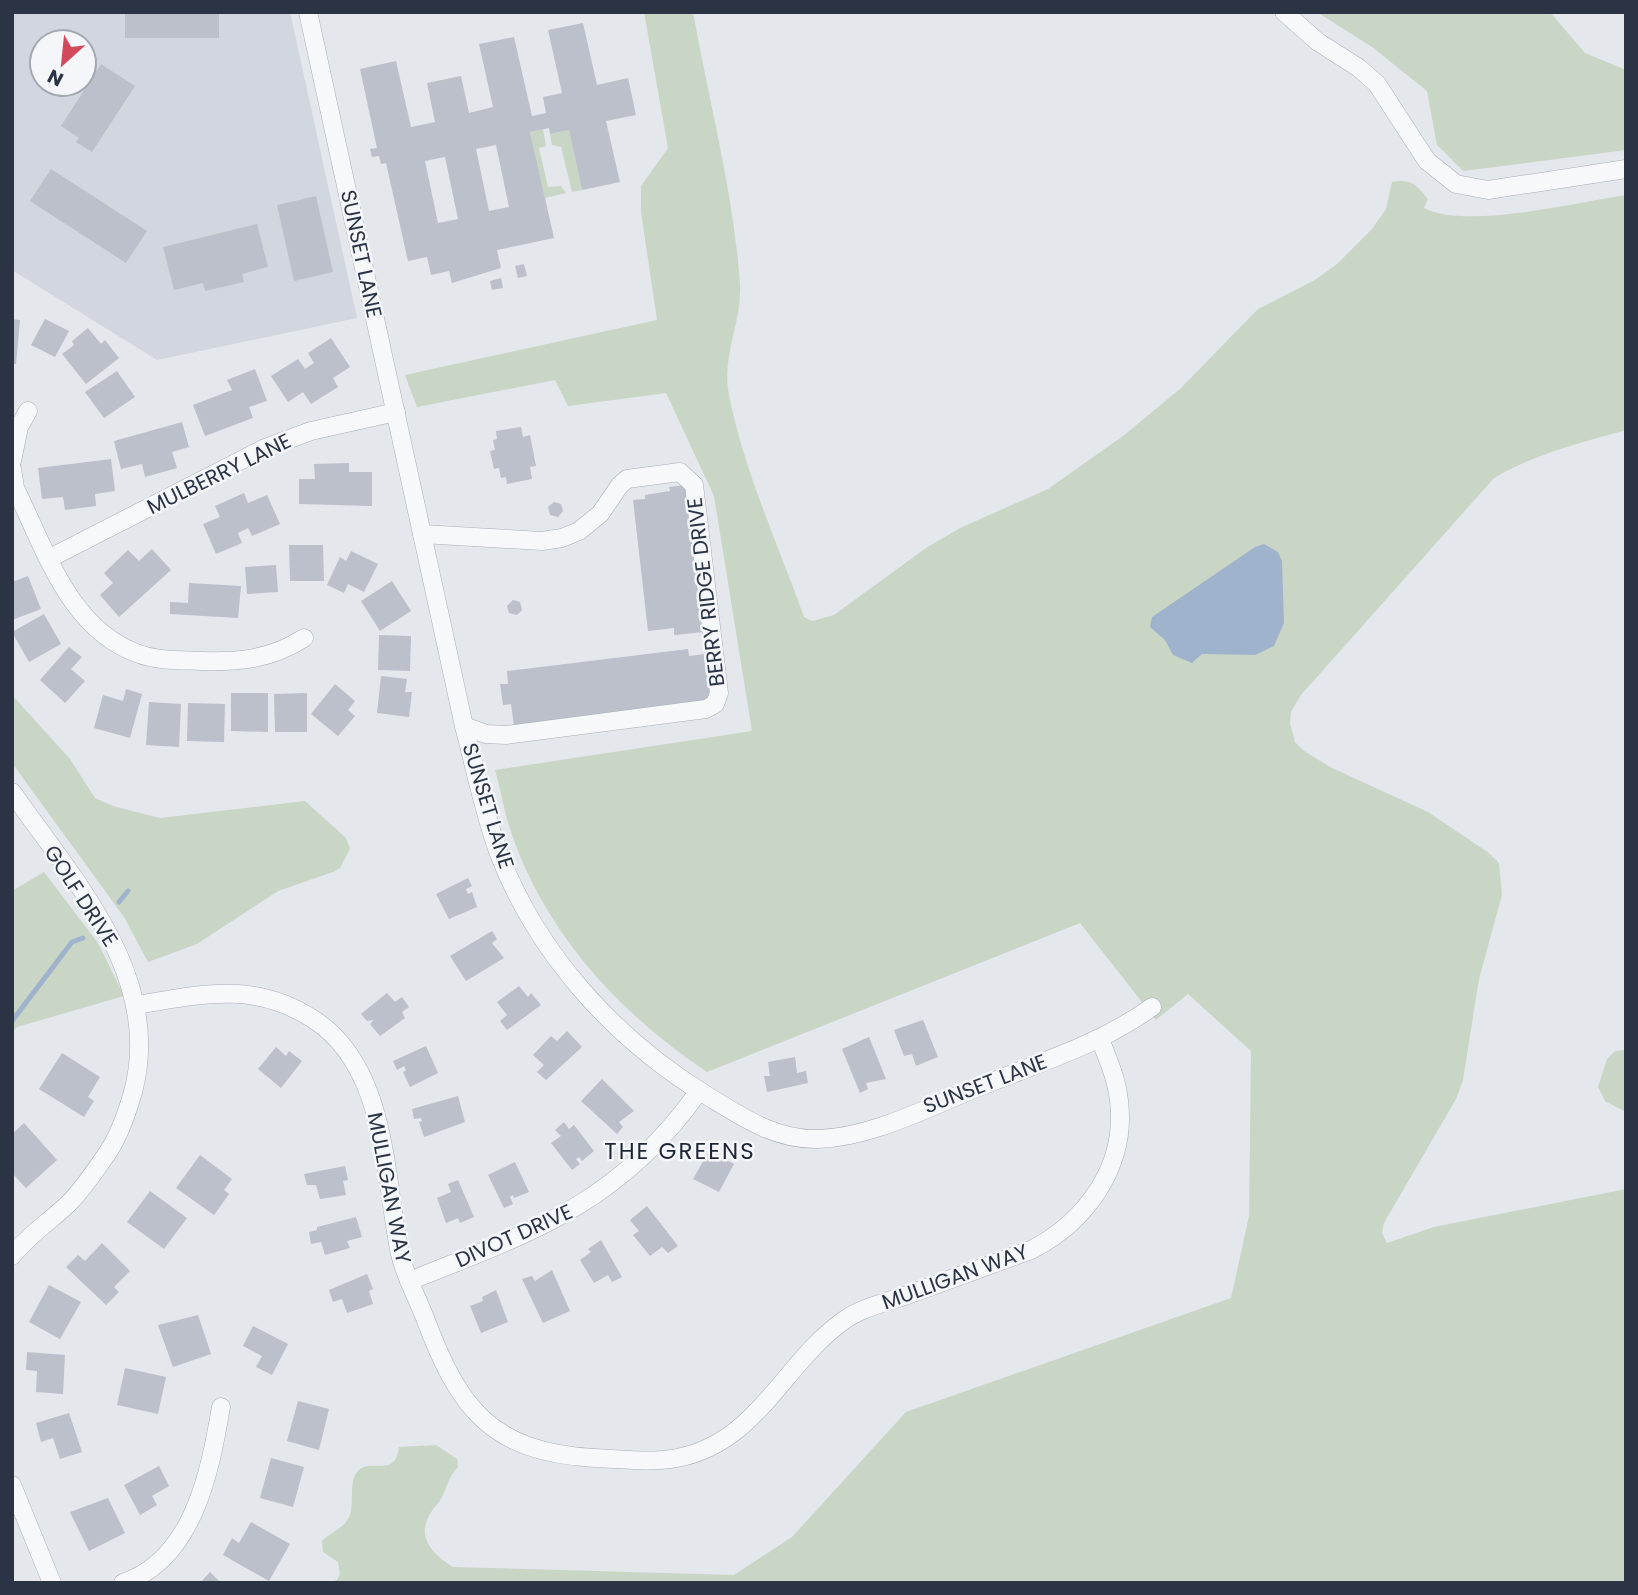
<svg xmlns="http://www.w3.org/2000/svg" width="1638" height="1595" viewBox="0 0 1638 1595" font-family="Poppins,sans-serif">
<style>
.built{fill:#d2d6de;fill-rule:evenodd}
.green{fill:#c9d6c5}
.water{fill:#9fb4cc}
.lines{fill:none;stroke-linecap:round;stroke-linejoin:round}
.stream{stroke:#9fb4cc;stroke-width:5}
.building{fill:#bbc0ca;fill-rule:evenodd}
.minor-casing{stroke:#a9aeb7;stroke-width:19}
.minor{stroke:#f7f8fa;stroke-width:18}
.labels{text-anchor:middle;stroke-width:5;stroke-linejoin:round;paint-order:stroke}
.street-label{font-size:21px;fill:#2b3445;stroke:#f4f6f9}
.neighbourhood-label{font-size:23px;letter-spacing:2px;fill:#1d2536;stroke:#f4f6f9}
</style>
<rect width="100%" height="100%" fill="#e4e7ec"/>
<path class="built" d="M12,12h278l67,306 -200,42 -145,-90zM42,42h42v42h-42z"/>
<g class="green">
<path d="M644,12h49c16,90 41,182 47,273 2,38 -19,71 -11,110 15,76 49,149 75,222l8,4 22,-6 92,-67 34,-20 88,-39 75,-53 57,-47 78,-80 57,-29 22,-16 35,-35 14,-20 6,-27c19,-4 25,3 36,17l-4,9c41,22 154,-6 202,-13v235c-46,13 -91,24 -132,48l-193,217 -10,17 -1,11 5,19 9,9 26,16 98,45 61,41 10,10 3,32 -23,84 -16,101 -7,19 -72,124 -2,10 5,10 47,-16 192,-38v394h-1299l10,-3 3,-6 -2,-12 -15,-10 -1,-11c9,-9 23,-13 28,-26 4,-12 -1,-34 7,-43 12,-16 38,8 42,-25l37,-2 21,14 1,8c-9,10 -10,16 -15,28 -3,7 -9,12 -13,19 -14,24 3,40 23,53l281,8 58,-38 114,-125 325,-114 18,-82 2,-165 -63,-57 -32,26 -76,-97 -373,149c-88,-59 -161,-138 -196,-240 -7,-20 -10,-42 -16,-62l257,-39 -38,-235 -48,-103 -98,13 -13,-26 -138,27 -12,-32 252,-55 -16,-108v-26l27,-38z"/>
<polygon points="1317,12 1550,12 1585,53 1626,70 1626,150 1463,171 1437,145 1427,91 1372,47"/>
<polygon points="543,129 546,146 539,148 548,187 561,186 566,193 545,198 530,132"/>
<polygon points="569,130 582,190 572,192 561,147 552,145 550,134"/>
<polygon points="12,695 70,759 95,798 113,806 160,818 305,801 346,838 350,849 340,868 333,872 278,891 197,944 148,962 124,917 12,763"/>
<polygon points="44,872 98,943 124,996 17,1027 12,1032 12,891"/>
<polygon points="1626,1050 1626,1112 1605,1101 1598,1087 1607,1059 1615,1051"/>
</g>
<polygon class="water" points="1264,544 1278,552 1282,561 1284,623 1274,646 1255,655 1202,654 1192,663 1173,655 1165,640 1150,627 1152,617 1255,547"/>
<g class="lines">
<g class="stream">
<polyline points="119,902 128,891"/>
<polyline points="12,1021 72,942 83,938"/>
</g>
</g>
<g class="building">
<rect x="125" y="12" width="94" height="26"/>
<path d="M583,23l14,62 31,-7 8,37 -30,6 14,61 -38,8 -13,-60 -19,4 -1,-6 -19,4 24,106 -57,12 4,18 -49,15 -3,-12 -18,4 -4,-18 -19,4 -22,-98 -5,1 -2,-8 -7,1 -2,-8 7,-1 -17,-79 36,-8 15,66 24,-5 -8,-39 34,-7 8,37 24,-6 -14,-63 35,-7 18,79 14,-3 -3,-16 19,-4 -14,-63zM496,145l13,62 -20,4 -13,-62zM445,157l13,62 -20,4 -13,-62z"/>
<polygon points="101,64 135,86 92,152 76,142 79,138 61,126"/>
<polygon points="51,169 147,231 126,263 30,201"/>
<polygon points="316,196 333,272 294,281 277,205"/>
<polygon points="257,224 268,267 242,274 244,282 205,291 203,283 174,290 163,247"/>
<polygon points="524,264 527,276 518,278 515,266"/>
<polygon points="501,278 503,288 492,290 490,281"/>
<polygon points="12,319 20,320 16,364 12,364"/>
<polygon points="45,319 69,331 55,357 31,345"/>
<polygon points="88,328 101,344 105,340 119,358 86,384 62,354 74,345 72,341"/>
<polygon points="331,338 350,367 333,378 338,387 311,404 303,392 288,402 271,376 298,359 305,369 314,363 308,353"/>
<polygon points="255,369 267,401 249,407 253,418 205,436 193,405 232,390 227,380"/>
<polygon points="117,371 135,397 104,418 85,392"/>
<polygon points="182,422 189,447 172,452 177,468 145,477 142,464 121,469 114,441"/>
<polygon points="521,427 523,437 530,435 536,466 530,467 532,479 507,484 506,477 501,478 499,468 494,469 490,451 495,450 493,440 497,439 496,431"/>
<polygon points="111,459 115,491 95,494 96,506 65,510 63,497 42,499 38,468"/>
<polygon points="349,463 349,472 372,472 372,506 299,504 299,479 315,479 314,464"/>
<polygon points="686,485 704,632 674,635 674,628 648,631 633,500 645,499 645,495 670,491 669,487"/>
<polygon points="244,493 248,503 267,495 280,524 252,536 248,528 238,533 242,543 216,554 203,524 220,517 215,506"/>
<polygon points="554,502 561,504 563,511 558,517 550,515 548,507"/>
<polygon points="289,545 323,545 324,581 290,581"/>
<polygon points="152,549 171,570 119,617 100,595 113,583 104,573 128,550 139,561"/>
<polygon points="351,551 378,564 364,592 348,584 344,593 327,585 340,557 346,561"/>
<polygon points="276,565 278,592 247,594 245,567"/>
<polygon points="28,576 41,609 12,620 12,582"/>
<polygon points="392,581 411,611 380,631 361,601"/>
<polygon points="189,583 241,586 238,618 170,614 170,602 188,603"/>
<polygon points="513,600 520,602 522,610 517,615 509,613 507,606"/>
<polygon points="44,614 61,644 29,662 12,632"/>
<polygon points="379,635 411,636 410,671 378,670"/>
<polygon points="69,647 82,657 71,669 85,681 65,703 40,680"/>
<polygon points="688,649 689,656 706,654 712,702 514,726 511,704 503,705 500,684 508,684 507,671"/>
<polygon points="381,676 407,679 405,692 412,692 409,717 377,713"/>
<polygon points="335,684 355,701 348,710 355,716 338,736 311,714"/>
<polygon points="126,689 142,694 130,738 94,728 103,695 123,701"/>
<polygon points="231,693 268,693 268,732 231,731"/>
<polygon points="307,693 307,732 275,732 274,694"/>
<polygon points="149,702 181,704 179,747 146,745"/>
<polygon points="188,703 225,704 224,742 187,741"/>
<polygon points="468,878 472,886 466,889 468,894 472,892 477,907 449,919 436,894"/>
<polygon points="492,931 497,939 492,943 504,958 466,981 450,956"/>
<polygon points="519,986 528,997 531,993 541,1005 507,1030 500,1021 507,1015 497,1002"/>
<polygon points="387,993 395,1002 402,997 409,1007 402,1012 405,1018 380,1036 370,1024 374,1020 367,1021 361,1014"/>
<polygon points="923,1020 938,1057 916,1066 912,1054 904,1056 894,1030"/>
<polygon points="567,1031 582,1047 546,1080 537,1072 544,1065 533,1055 551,1036 557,1041"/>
<polygon points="869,1037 886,1079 866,1083 868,1089 860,1093 842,1049"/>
<polygon points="426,1046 438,1073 410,1087 403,1072 406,1070 404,1066 397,1070 393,1061"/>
<polygon points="276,1047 286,1056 289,1051 302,1061 281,1088 258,1069"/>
<polygon points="62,1053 100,1077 88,1097 94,1101 84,1117 39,1089"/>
<polygon points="795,1057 797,1073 806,1071 808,1083 767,1092 764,1076 770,1076 768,1062"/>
<polygon points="602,1079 634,1111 619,1122 623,1127 617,1134 581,1101"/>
<polygon points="458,1096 465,1122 424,1137 419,1122 422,1121 421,1118 414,1119 412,1109"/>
<polygon points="564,1122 569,1129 574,1125 594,1151 582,1161 579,1157 576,1159 580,1164 572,1170 551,1143 561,1136 555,1130"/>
<polygon points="24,1123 57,1160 26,1188 12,1173 12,1134"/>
<polygon points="710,1149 718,1153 715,1160 718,1162 721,1157 734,1164 719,1192 693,1179"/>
<polygon points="200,1155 232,1179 224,1190 229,1194 214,1215 176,1188"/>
<polygon points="515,1162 529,1192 514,1198 513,1195 510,1197 513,1204 504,1208 488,1175"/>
<polygon points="345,1166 348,1180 343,1181 346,1195 320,1199 316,1185 307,1185 304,1174"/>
<polygon points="458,1180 474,1217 460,1223 458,1218 446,1223 437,1198 451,1192 448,1184"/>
<polygon points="150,1191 187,1218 164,1249 127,1222"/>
<polygon points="647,1206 678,1246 668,1253 662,1247 650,1256 633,1235 639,1231 630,1220"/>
<polygon points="356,1217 362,1237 347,1241 350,1248 325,1255 321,1242 311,1244 309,1232 317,1230 317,1227"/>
<polygon points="601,1240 622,1277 612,1282 608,1275 594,1283 580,1260 591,1252 588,1249"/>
<polygon points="102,1243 130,1271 114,1287 119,1292 106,1305 66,1267 78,1255 85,1261"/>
<polygon points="552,1270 570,1311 543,1323 522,1279 532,1276 535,1281"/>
<polygon points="367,1274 373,1289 369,1291 373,1304 347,1313 342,1299 333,1302 329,1290"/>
<polygon points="49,1285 81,1302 60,1339 29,1322"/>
<polygon points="496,1290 508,1322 481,1333 470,1306 483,1301 482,1297"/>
<polygon points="198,1315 211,1354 173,1367 158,1325"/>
<polygon points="253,1326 288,1344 272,1375 256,1367 262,1356 243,1346"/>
<polygon points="27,1352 65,1355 63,1394 36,1392 37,1371 26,1370"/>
<polygon points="125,1368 166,1377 158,1414 117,1405"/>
<polygon points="298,1401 329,1409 319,1450 287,1441"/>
<polygon points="69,1413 82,1452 60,1459 53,1438 41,1442 36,1423"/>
<polygon points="271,1458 304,1467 293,1507 260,1498"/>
<polygon points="159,1466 169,1486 152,1496 157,1505 140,1515 124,1485"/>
<polygon points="108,1498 125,1533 89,1551 70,1512"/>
<polygon points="251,1522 290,1544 269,1581 223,1555 232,1538 239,1543"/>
<polygon points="210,1572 221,1583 200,1583"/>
</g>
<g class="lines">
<g class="minor-casing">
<g id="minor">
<path d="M308,12l156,714c11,42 20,87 35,128 39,101 116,185 207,241 36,22 69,45 112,44 57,-2 114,-34 166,-54 57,-23 117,-41 168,-78"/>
<polyline points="1284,12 1318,42 1359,68 1377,84 1427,161 1456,184 1488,190 1626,169"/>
<polyline points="12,461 19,427 28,411"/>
<path d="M12,469l3,19c30,60 54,142 124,166 20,7 42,6 63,7 39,1 69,-2 102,-23"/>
<polyline points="422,534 542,541 562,538 579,531 600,514 620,485 627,479 680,472 694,485 719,693 715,704 706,709 506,735 486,734 464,726"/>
<polyline points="50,558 263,449 311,431 396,412"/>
<path d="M12,792c61,88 152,184 121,300 -6,21 -14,45 -27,63 -11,16 -23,34 -36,47 -19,19 -41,32 -58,54"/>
<path d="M137,1005c65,-11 117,-24 176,14 75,48 71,158 87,235 5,22 17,43 25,64 34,91 66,134 170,140 27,1 55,5 82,0 80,-15 106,-94 166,-137 19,-14 42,-18 64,-26 41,-15 83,-30 124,-45 55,-28 96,-84 88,-149 -2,-21 -11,-42 -19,-62"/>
<path d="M409,1281c122,-48 211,-78 290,-190"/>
<polyline points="12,1485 52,1583"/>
<path d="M123,1583c71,-24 87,-112 98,-176"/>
</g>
</g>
<use href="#minor" class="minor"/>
</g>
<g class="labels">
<g class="street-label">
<text transform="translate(361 254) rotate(78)" y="7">SUNSET LANE</text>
<text transform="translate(219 474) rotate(-26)" y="7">MULBERRY LANE</text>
<text transform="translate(706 592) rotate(-97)" y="7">BERRY RIDGE DRIVE</text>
<text transform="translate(488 806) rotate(73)" y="7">SUNSET LANE</text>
<text transform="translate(81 896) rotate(57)" y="7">GOLF DRIVE</text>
<text transform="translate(985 1084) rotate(-21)" y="7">SUNSET LANE</text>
<text transform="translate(389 1188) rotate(79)" y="7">MULLIGAN WAY</text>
<text transform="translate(514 1236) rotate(-24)" y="7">DIVOT DRIVE</text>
<text transform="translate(955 1277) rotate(-20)" y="7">MULLIGAN WAY</text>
</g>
<g class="neighbourhood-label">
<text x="680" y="1159">THE GREENS</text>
</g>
</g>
<rect width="1638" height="1595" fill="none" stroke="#2b3445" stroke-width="28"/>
<g transform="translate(63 63) rotate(207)"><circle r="33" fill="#f4f6f9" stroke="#a4a8b1" stroke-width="2"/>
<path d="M0-5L12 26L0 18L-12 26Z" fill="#d1495b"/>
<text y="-10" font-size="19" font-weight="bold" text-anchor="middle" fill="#2b3445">N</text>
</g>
</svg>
